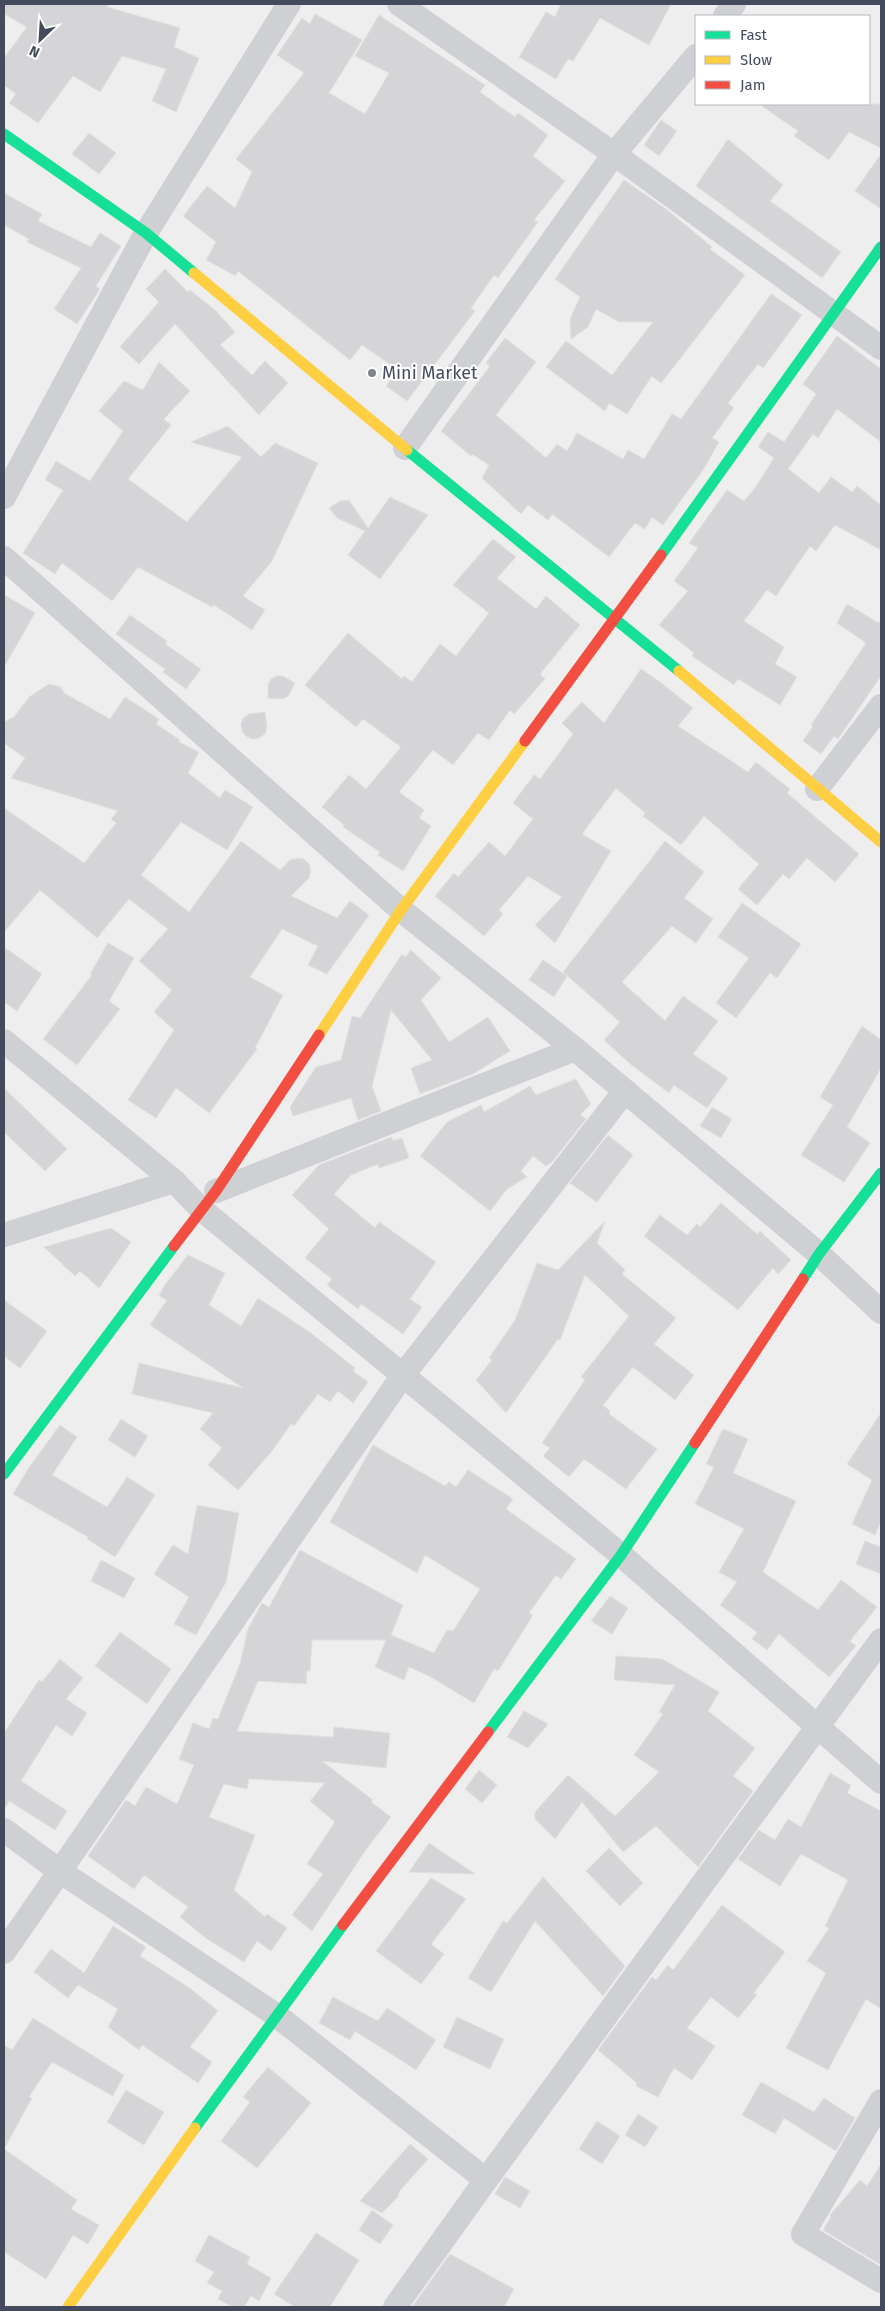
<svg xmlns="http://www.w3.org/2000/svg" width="885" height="2311" viewBox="0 0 885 2311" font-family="'Fira Sans',sans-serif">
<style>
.building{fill:#d5d5d7;stroke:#e0e0e1}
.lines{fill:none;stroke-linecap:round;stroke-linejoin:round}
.street{stroke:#ced0d4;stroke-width:24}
.fast{stroke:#16e098;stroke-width:11}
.slow{stroke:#ffcf43;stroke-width:11}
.jam{stroke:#f24e42;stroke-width:11}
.poi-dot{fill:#80848f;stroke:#fff;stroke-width:2}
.labels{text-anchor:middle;stroke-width:4;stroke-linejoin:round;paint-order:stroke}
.poi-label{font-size:18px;fill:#444b5c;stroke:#fff;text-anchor:start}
</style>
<rect width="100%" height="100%" fill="#efeeee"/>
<g class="building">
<polygon points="4,4 108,4 107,7 180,28 174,47 199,58 176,112 152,101 166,69 122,56 100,92 73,76 38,123 9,103 16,94 4,85 4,58 27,27 4,14"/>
<polygon points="561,4 671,4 649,45 600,18 573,61 568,59 556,79 519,57 546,12 555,17"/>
<polygon points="315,14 362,40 329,93 365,114 389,73 355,56 379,15 485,85 480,92 515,117 518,113 548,135 533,156 565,181 534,220 538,222 498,278 494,275 471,308 475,311 407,401 386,386 398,370 362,345 350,360 238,271 236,276 206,260 216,242 183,216 207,186 235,208 252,172 236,159 304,73 277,55 302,18 310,24"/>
<polygon points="759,104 881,104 881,148 849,132 829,160 794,136 798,131"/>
<polygon points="661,120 677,131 659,156 644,145"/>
<polygon points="89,133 116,153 99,174 72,154"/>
<polygon points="728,139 783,185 770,201 841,252 822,278 696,186"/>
<polygon points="881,154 881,209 855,191"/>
<polygon points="624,180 666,209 712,247 710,249 745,275 661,383 652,376 627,414 609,403 605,411 546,367 566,341 612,375 653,322 619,322 596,309 588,327 571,339 570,319 580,297 555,279"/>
<polygon points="4,193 42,214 38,221 91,247 100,233 121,246 96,286 100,289 77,324 54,309 81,268 27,242 29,239 4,225"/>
<polygon points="165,269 188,292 190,290 215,310 235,332 220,345 252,375 265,361 288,383 259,415 175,324 139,364 120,347 159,302 146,289"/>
<polygon points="771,294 802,315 763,368 758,364 728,403 734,408 712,438 719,442 703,470 663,525 652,517 645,529 635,523 609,557 552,514 548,520 528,505 521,514 482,478 489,465 472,454 471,456 441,431 490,366 486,363 505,338 536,362 496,415 546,458 557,444 567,451 577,433 623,459 628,450 644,459 672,414 681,419"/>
<polygon points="837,336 881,369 881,442 837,409 818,438 813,434 788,469 819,493 831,477 852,492 857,486 881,505 881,550 835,525 816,551 810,546 776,596 767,590 744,621 784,647 775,664 797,677 780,705 738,679 734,685 692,656 694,653 659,625 688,591 674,581 698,548 689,543 727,490 744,501 755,488 774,458 758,447 768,432 784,442 816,394 803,384"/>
<polygon points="159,362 190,391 164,419 171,425 128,479 187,522 242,457 191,442 228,426 261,457 275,443 318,463 272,561 243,596 265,610 252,630 214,605 212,607 138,567 112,601 62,563 55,574 23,553 63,490 45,480 56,461 90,481 123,431 99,411 124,381 143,390"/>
<polygon points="390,497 428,515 380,579 348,555 365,531 337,518 329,508 340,501 349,500 368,528"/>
<polygon points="493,539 516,557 497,578 536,609 546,596 580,625 540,674 545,679 514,714 510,710 489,740 478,733 453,765 433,750 399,792 424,810 419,818 431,826 403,871 378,855 380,852 343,827 344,825 322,807 349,775 366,789 401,747 363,719 356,727 305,685 348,633 402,679 404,676 412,682 440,644 456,656 489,613 453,585"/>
<polygon points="4,595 35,613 4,667"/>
<polygon points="847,604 879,623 881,620 881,676 838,739 834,736 821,754 803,741 813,726 811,725 866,643 837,623"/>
<polygon points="130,615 167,641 165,644 201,669 186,689 163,672 165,669 116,634"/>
<polygon points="641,669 660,682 693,708 678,726 748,772 756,762 790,789 787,793 859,854 835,882 807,858 789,879 783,874 757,905 738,889 759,864 704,816 681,845 643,816 645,813 616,788 582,834 611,851 555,943 535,925 562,897 528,876 499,910 503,914 484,936 435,896 454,873 458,877 489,842 505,856 533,819 513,803 534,775 540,779 573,734 562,723 582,702 604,723"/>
<polygon points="277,676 283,676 295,683 288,696 283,699 268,698 268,684 271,679"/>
<polygon points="49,684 61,687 64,693 110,719 125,697 159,719 156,724 180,740 179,742 199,752 188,773 220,798 225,790 253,807 227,850 181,822 141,875 189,912 241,841 280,870 290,860 297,858 304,859 309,864 311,871 309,878 291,896 337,918 350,901 369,915 327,974 308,965 318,946 282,929 250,977 283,995 255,1048 257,1049 209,1113 176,1088 156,1118 128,1100 174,1030 154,1012 172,990 139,961 168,929 129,899 97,938 40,890 4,932 4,808 84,863 116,823 111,819 118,811 11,778 25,758 4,743 4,722 14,717 29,697"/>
<polygon points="265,712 267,728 265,734 259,738 252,739 246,736 242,731 241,724 243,718 249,714"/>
<polygon points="665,841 704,872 684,898 713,919 696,943 672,926 622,982 665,1021 683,996 718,1021 693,1054 728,1078 707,1108 674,1085 669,1093 629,1063 604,1040 620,1022 563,972"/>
<polygon points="742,903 801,944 777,978 770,973 736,1018 716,1003 749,958 718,937"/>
<polygon points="108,943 134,958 109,1001 120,1009 77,1065 43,1039 92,975 90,974"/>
<polygon points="4,947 42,974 17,1011 4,1002"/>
<polygon points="411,950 441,978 421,1000 449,1042 488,1017 510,1051 473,1074 420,1094 411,1068 432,1060 391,1010 372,1086 381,1111 358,1120 351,1098 293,1116 290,1107 316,1067 341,1060 352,1016 360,1018 402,954 405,957"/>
<polygon points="543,960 567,976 554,997 529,980"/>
<polygon points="862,1026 881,1040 881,1068 847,1127 870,1143 844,1182 801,1155 833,1105 820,1097"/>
<polygon points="576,1079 591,1104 580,1115 586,1119 552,1162 546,1166 533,1156 521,1171 527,1177 507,1189 490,1211 420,1156 447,1122 481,1105 484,1112 530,1086 536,1095"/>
<polygon points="4,1088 67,1149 45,1171 4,1132"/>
<polygon points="712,1107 732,1119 721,1138 700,1126"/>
<polygon points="608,1135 633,1155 597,1202 570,1183"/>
<polygon points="391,1137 393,1141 402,1138 409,1158 379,1168 378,1164 351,1175 334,1194 375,1228 379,1222 436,1262 410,1299 422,1307 403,1334 361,1304 358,1309 327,1285 332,1279 305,1258 329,1229 292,1195 319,1165"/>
<polygon points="721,1203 757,1234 760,1231 791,1260 778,1274 773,1268 738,1310 644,1236 660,1215 687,1235 697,1224 700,1227"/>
<polygon points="605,1221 597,1243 625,1270 622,1274 676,1318 654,1344 694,1375 675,1400 633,1367 603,1405 610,1411 609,1414 657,1449 626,1489 584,1459 569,1477 543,1456 550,1448 542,1443 585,1380 581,1377 629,1316 585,1275 560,1340 558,1339 506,1413 476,1380 492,1360 489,1358 515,1320 537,1263 558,1270"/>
<polygon points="111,1228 131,1242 99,1288 80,1271 75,1276 44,1247"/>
<polygon points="188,1255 225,1273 209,1305 241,1326 258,1298 311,1333 355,1368 353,1371 368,1382 353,1403 338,1391 330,1402 318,1394 294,1426 291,1424 272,1451 238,1490 208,1465 222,1448 200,1429 213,1413 132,1394 139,1363 243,1388 150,1325 167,1300 159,1296 164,1286"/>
<polygon points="4,1300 47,1331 20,1368 4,1356"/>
<polygon points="881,1413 881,1522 875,1535 852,1524 872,1480 847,1464"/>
<polygon points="121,1419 148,1436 135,1457 108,1440"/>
<polygon points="60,1425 77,1437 52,1475 107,1507 127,1477 155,1495 115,1557 87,1539 88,1537 13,1494 30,1466"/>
<polygon points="723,1429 748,1439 733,1473 796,1501 763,1572 818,1610 841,1580 877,1607 850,1641 856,1646 829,1677 779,1634 767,1650 752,1639 757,1632 720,1605 737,1582 719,1572 744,1529 695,1504 714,1467 706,1464"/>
<polygon points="373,1445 445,1486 449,1482 456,1487 468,1470 513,1499 506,1509 576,1559 561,1579 556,1575 529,1613 533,1615 498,1671 494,1669 474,1703 429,1676 409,1667 404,1680 375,1667 386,1640 312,1640 310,1671 307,1671 306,1684 258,1681 237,1731 333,1737 334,1727 390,1733 386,1768 322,1761 373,1800 371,1802 391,1817 365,1851 312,1931 292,1915 323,1874 307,1864 335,1822 310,1801 325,1783 249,1779 247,1789 224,1784 209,1817 255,1835 234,1890 265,1917 267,1914 287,1928 271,1951 257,1941 244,1962 207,1939 180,1917 188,1907 144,1875 134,1889 88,1856 126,1800 135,1806 146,1787 177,1804 194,1765 179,1759 193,1723 209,1729 213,1718 218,1719 240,1664 248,1629 262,1603 269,1607 300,1550 403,1605 391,1635 434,1653 447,1630 453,1631 480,1589 425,1555 417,1573 330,1522"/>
<polygon points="197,1505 239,1513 226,1582 196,1635 174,1624 189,1597 154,1574 173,1545 188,1554"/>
<polygon points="865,1541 881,1547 881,1574 856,1564"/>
<polygon points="101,1560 135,1578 124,1598 91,1581"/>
<polygon points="610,1596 628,1608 612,1634 591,1621"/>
<polygon points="120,1632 171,1669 147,1704 95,1666"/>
<polygon points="616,1656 662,1659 719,1692 708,1711 755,1748 733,1776 753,1791 698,1867 656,1826 623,1852 582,1802 555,1839 535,1819 535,1812 568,1775 615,1816 659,1772 634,1755 663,1714 659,1712 675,1685 614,1680"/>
<polygon points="60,1659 83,1678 66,1699 87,1713 72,1736 56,1725 21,1781 67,1811 55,1830 9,1801 4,1810 4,1733 39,1680 42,1682"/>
<polygon points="524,1711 548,1724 528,1748 507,1737"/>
<polygon points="479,1770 497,1785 482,1803 465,1789"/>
<polygon points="830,1773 851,1785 847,1793 881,1811 881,2009 866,1999 828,2070 786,2048 826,1973 807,1961 829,1928 825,1926 848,1880 801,1854 780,1886 738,1859 759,1830 775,1840 788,1819 801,1827"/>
<polygon points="429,1843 475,1874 409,1872"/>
<polygon points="609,1848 643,1883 620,1906 586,1871"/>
<polygon points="543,1877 625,1966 603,1996 535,1921 491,1992 468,1978 503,1921 507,1923"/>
<polygon points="431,1878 466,1899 431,1944 444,1954 421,1984 376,1951"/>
<polygon points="722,1905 785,1952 754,1993 757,1995 738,2018 711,1997 687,2028 715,2046 692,2080 674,2068 658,2097 636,2086 637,2083 598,2050 652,1977 656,1980 668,1965 673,1970"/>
<polygon points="113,1926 146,1947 140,1956 191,1989 218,2011 190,2047 212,2062 198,2083 142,2045 139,2050 108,2027 118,2009 78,1985 68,1998 34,1972 51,1949 84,1973"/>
<polygon points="333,1997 378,2021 387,2008 436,2040 416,2070 355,2031 350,2040 319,2023"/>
<polygon points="457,2017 504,2039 490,2069 443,2047"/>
<polygon points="33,2018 124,2075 113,2096 52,2062 29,2097 32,2098 4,2149 77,2200 71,2209 99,2225 88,2244 73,2235 46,2279 4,2252 4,2045 12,2050"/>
<polygon points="268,2067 311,2103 257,2168 221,2141 250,2102 243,2097"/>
<polygon points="761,2082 814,2112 824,2098 855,2118 836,2151 784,2118 775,2134 742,2115"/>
<polygon points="126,2090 164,2112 144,2145 107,2122"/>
<polygon points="638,2114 658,2127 645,2147 625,2135"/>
<polygon points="597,2121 620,2136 602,2164 579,2149"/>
<polygon points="410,2144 428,2159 399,2192 398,2197 382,2213 360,2201"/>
<polygon points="881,2164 881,2265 823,2230 831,2217 830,2215 860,2180 867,2186"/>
<polygon points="505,2177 530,2191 520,2208 495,2194"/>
<polygon points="372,2210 393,2225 380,2244 359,2230"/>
<polygon points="316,2233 359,2260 330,2307 295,2307 274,2294"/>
<polygon points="209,2235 250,2257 247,2264 271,2278 259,2301 251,2296 244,2307 233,2307 218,2299 222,2291 207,2283 214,2272 195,2261"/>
<polygon points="450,2254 514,2289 504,2307 412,2307"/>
</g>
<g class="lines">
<g class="street">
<polyline points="399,4 614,154 881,348"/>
<polyline points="725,16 734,4"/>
<polyline points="405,448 614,154 696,56"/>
<polyline points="4,497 146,233 289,4"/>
<polyline points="4,558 401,910 575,1049 819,1254 881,1312"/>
<polyline points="817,789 881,706"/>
<polyline points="4,1041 174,1181 201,1209 621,1555 881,1782"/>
<polyline points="216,1191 575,1049"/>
<polyline points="4,1235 174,1181"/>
<polyline points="4,1830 61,1872 276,2015 486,2180"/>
<polyline points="4,1952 403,1375 625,1091"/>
<polyline points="881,2101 803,2234 881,2281"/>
<polyline points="395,2307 486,2180 881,1640"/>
</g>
<g class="fast">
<polyline points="4,134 146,233 194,273"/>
<polyline points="407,450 679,671"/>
<polyline points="661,555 881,247"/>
<polyline points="803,1279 819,1254 881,1173"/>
<polyline points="4,1474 174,1246"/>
<polyline points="488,1732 621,1555 695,1443"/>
<polyline points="195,2128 343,1925"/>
</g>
<g class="slow">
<polyline points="194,273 407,450"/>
<polyline points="679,671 881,842"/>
<polyline points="319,1035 401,910 525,741"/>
<polyline points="68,2307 195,2128"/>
</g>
<g class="jam">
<polyline points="525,741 661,555"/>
<polyline points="174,1246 216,1191 319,1035"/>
<polyline points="695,1443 803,1279"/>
<polyline points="343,1925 488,1732"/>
</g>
</g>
<circle class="poi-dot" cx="372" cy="373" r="5"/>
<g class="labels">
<g class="poi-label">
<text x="382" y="379">Mini Market</text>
</g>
</g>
<rect width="885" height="2311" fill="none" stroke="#444b5c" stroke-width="10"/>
<rect x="695" y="15" width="175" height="90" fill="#ffffff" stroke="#b4b7be"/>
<rect x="705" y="31" width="25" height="8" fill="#16e098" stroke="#b4b7be"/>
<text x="740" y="40" font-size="15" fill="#444b5c">Fast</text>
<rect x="705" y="56" width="25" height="8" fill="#ffcf43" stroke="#b4b7be"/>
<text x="740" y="65" font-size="15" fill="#444b5c">Slow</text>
<rect x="705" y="81" width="25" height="8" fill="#f24e42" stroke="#b4b7be"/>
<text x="740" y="90" font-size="15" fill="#444b5c">Jam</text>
<g transform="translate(40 40) rotate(205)" stroke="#ffffff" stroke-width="4" paint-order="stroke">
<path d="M0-4L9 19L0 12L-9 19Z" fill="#444b5c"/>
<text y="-8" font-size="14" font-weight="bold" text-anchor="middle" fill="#444b5c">N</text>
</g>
</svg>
